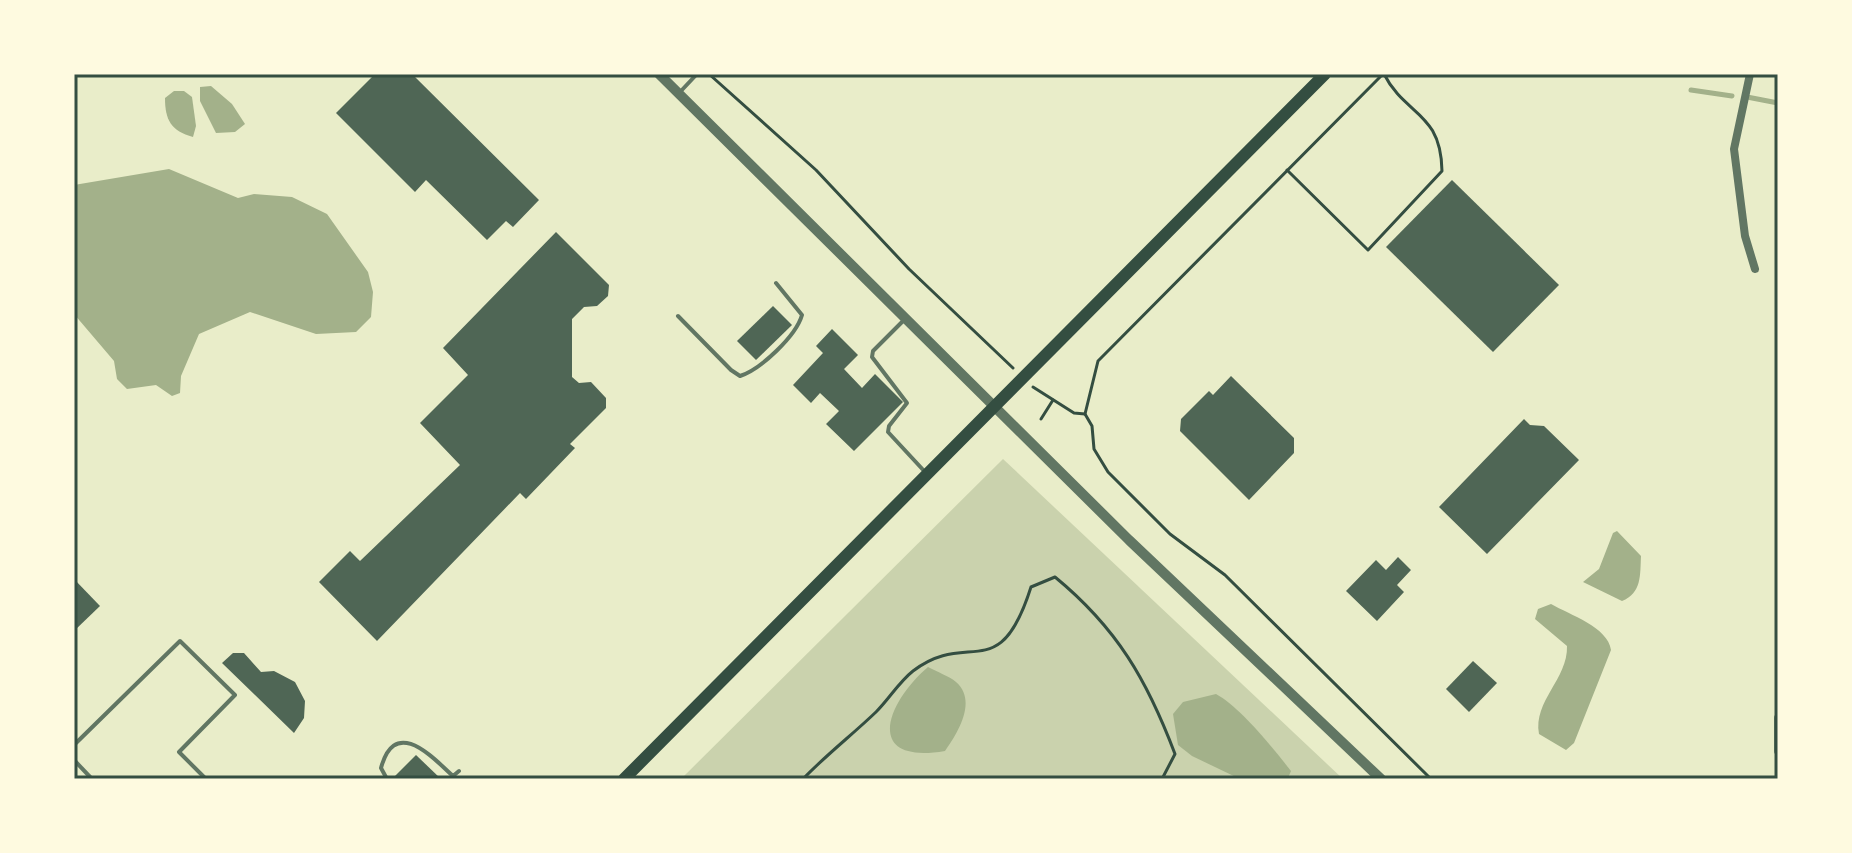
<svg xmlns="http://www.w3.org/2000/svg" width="1852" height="853" viewBox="0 0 1852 853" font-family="'Zilla Slab',serif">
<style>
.green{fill:#cad2ad}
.water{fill:#a3b18a}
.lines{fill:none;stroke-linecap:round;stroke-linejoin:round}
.stream{stroke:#a3b18a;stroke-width:5}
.building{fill:#4f6655}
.path{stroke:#344e41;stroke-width:3}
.service{stroke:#617663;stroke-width:4}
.minor{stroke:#617663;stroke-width:8}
.tertiary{stroke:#617663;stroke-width:10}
.secondary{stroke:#344e41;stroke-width:12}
.neatline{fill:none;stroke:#344e41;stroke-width:3}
</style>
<rect width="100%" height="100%" fill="#e9edc9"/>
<polygon class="green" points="1003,459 1343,779 681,779"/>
<g class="water">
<polygon points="211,86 232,104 245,124 235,132 216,133 200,101 200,87"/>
<path d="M174,91h10l8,6 4,29 -3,11c-22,-6 -28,-17 -28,-39z"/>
<polygon points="169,169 238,198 254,194 292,197 327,214 368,272 373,292 371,317 356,332 316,334 250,312 199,334 181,376 180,393 172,396 156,385 127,389 117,379 114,361 74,314 74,185"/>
<path d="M1617,531l24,25c-1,19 1,37 -19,45l-39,-19 16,-13 14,-36z"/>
<path d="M1551,604c19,11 57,23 60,46l-37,93 -8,7 -27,-16c-6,-33 29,-55 28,-88l-32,-27 3,-10z"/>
<path d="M928,667c9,5 21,9 28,15 22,19 1,52 -11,69 -83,14 -58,-49 -17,-84z"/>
<path d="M1216,694c24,13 57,54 75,77l-3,7 -48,1 -48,-23 -14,-11 -5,-31 10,-12z"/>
</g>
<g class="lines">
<g class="stream">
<polyline points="1691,90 1732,96"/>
<polyline points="1747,97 1778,103"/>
</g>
</g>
<g class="building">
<polygon points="375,74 412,74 539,200 513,227 506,221 487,240 426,180 415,192 336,113"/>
<polygon points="1452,180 1559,285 1493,352 1386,247"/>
<polygon points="556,232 609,285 608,296 597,306 584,307 572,319 572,377 579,383 591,382 606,398 606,408 570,444 575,448 526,499 520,493 377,641 319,582 350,551 360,561 460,465 420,423 468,375 443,348"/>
<polygon points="773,306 792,325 756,360 737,341"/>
<polygon points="832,329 858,355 844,369 862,388 875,374 903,402 854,451 826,424 839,411 820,393 811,403 793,385 823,353 816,346"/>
<polygon points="1231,376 1294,438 1294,453 1249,500 1180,431 1181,419 1209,391 1213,395"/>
<polygon points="1524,419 1530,425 1544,426 1579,460 1487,554 1439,507"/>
<polygon points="1398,557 1411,570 1397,585 1404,592 1377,621 1346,591 1376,560 1386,570"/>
<polygon points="74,579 100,606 74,631"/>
<polygon points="233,653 244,653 261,672 274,671 295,682 305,701 304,718 294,733 222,663"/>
<polygon points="1473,661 1497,683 1469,712 1446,689"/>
<polygon points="416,755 441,779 399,779 395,776"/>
</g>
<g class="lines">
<g class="path">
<polyline points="709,74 816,170 909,269 1013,368"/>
<polyline points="1383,74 1098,361 1085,414 1092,426 1094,449 1108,472 1170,534 1225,575 1431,779"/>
<path d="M1287,170l81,80 74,-79c-1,-60 -37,-55 -58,-97"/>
<polyline points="1033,387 1074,413 1085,414"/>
<polyline points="1041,419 1053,400"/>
<path d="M803,779c23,-24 49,-44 73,-67 13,-13 23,-30 37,-41 56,-43 86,17 118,-84l24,-10c62,51 92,103 120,177l-13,25"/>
</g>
<g class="service">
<polyline points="680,92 697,74"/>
<path d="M678,316l53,54 9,6c21,-7 56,-40 62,-61l-26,-32"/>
<polyline points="903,321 873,351 872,357 907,403 889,426 888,432 926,473"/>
<polyline points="74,745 180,641 235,695 179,752 206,779"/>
<polyline points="74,760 92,779"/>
<path d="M387,779l-6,-11c14,-52 51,-11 72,8l6,-5"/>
</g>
<g class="minor">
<polyline points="1750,74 1734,149 1745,236 1755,269"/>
<polyline points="1778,718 1778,751"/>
</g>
<polyline class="tertiary" points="659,74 1129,540 1381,779"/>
<polyline class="secondary" points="624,779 1325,74"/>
</g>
<rect width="1852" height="853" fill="none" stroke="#fefae0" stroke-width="152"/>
<rect x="76" y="76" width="1700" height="701" class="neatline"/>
</svg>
